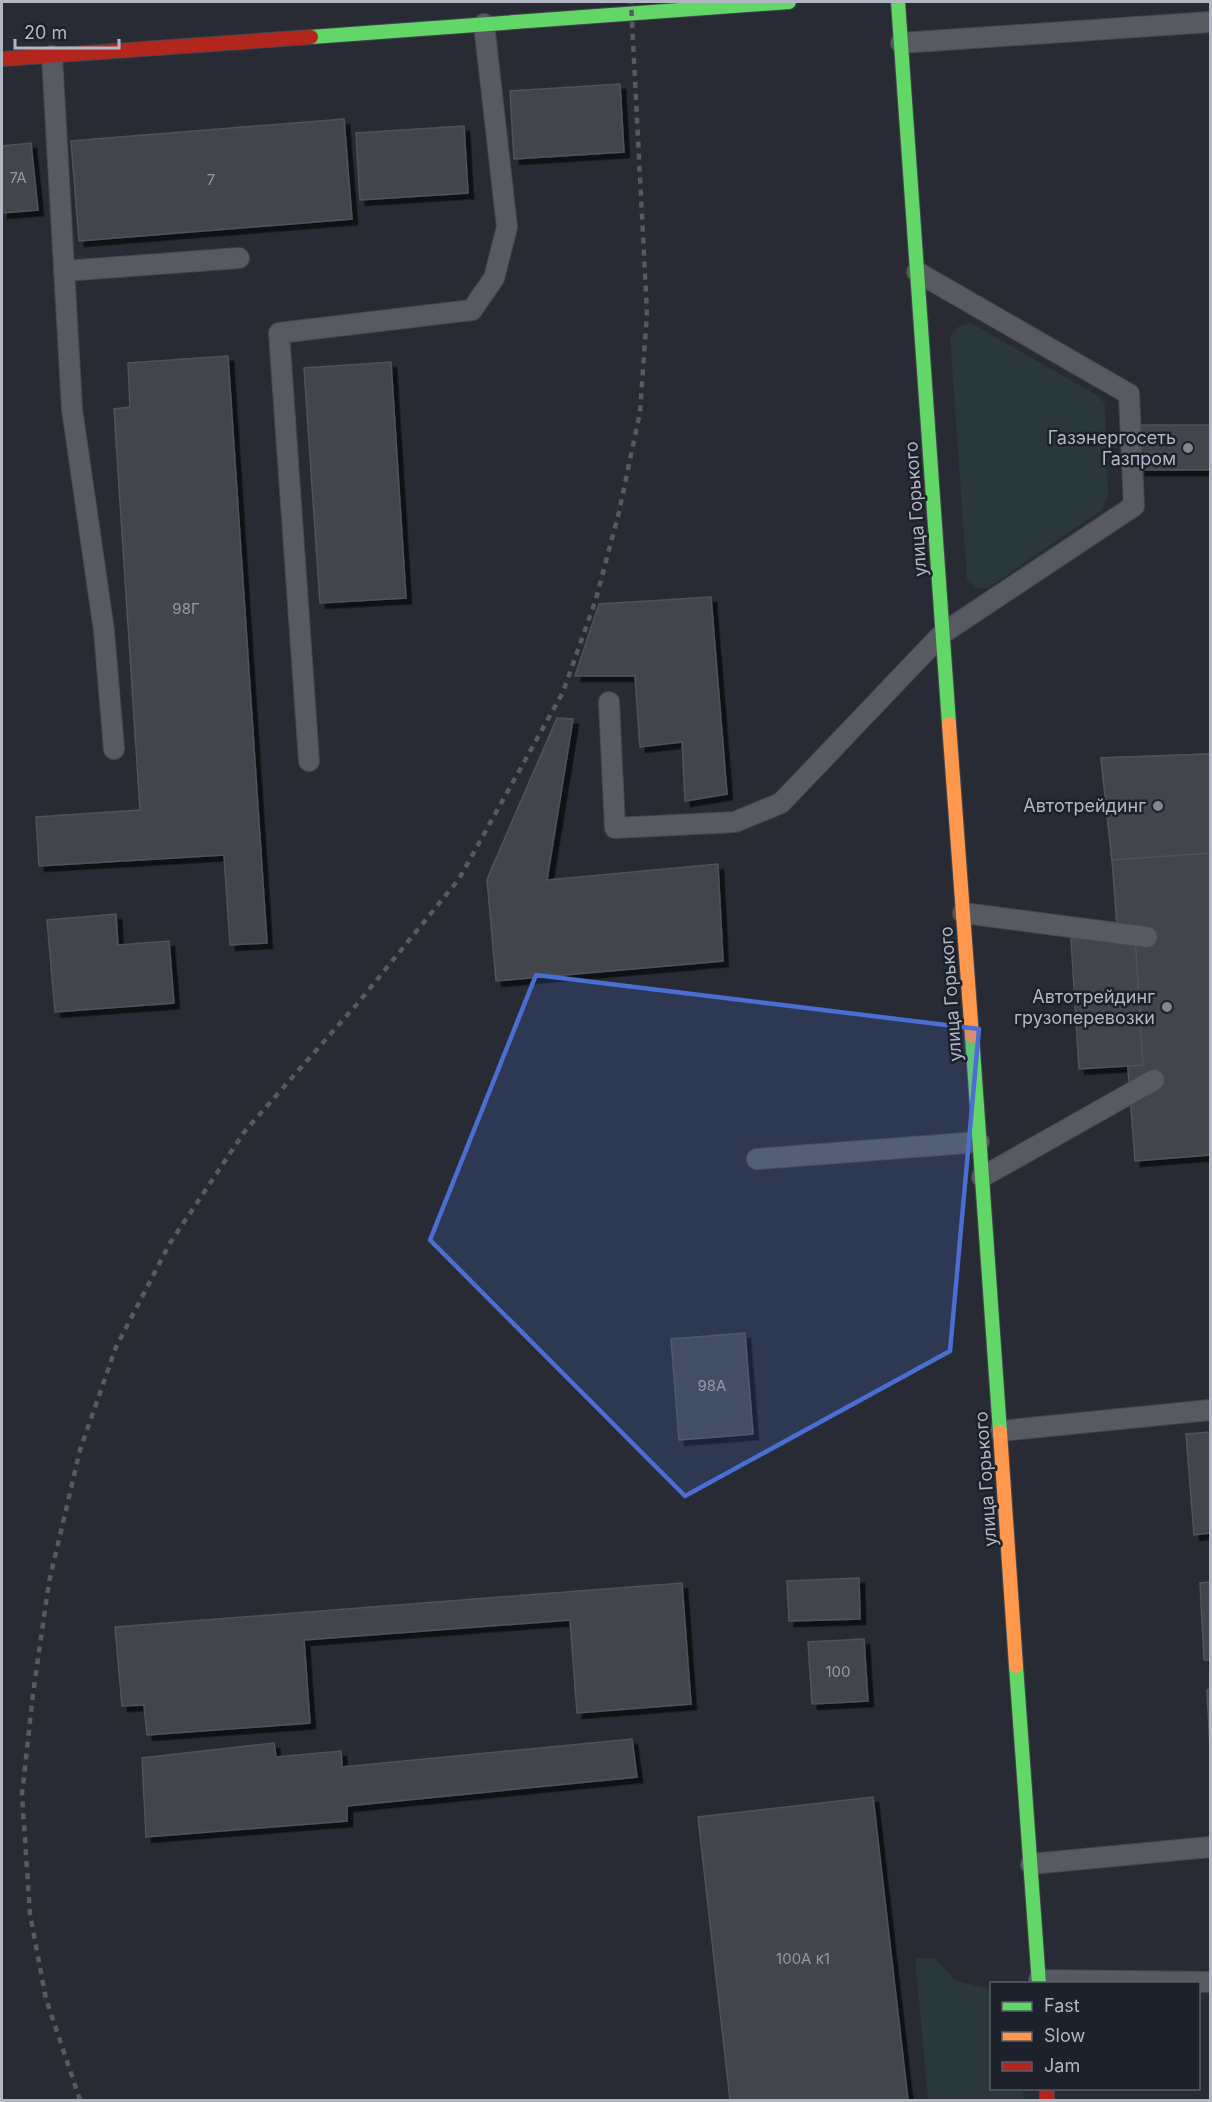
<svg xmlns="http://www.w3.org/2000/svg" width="1212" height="2102" viewBox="0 0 1212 2102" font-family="Inter,sans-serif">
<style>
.green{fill:#2a373b}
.building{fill:#42454b;stroke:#4f535b;stroke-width:1.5;filter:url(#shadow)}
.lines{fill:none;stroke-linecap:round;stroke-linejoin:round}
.lane-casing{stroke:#45484d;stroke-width:22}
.fast-casing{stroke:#454850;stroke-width:16}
.slow-casing{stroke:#454850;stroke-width:16}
.jam-casing{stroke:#454850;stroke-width:16}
.lane{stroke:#585a61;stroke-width:20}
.fast{stroke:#63d668;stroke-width:14}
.slow{stroke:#ff974d;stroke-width:14}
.jam{stroke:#b3261e;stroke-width:14}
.rail{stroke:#575a5f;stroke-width:4.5;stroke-dasharray:6 6;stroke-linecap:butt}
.marked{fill:#4a6ed2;fill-opacity:0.2;stroke:#4a6ed2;stroke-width:4.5;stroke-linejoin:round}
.poi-dot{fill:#828691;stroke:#1c212c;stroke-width:2}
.labels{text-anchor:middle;stroke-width:5;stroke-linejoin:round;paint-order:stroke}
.number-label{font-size:15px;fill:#969aa6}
.poi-label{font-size:18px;fill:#b2b7c4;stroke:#1c212c;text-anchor:end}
.street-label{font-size:18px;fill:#b2b7c4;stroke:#1c212c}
</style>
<defs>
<filter id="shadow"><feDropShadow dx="5.5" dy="5.5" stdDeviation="0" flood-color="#0009"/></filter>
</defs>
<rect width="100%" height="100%" fill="#282b33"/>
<g class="green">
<polygon points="971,323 1095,394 1101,398 1105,405 1108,496 1102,510 988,588 976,588 967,580 950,336 959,326"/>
<polygon points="915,1958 935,1958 955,1980 991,1990 992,2088 1022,2089 1024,2100 928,2100"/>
</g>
<g class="building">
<polygon points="620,84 624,152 514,159 510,91"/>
<polygon points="344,119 352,219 79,241 71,141"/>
<polygon points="464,126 468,193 360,200 356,133"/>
<polygon points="31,143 38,210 2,213 2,146"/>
<polygon points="228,356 267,943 230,945 224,855 39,866 36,817 140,810 114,409 130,407 128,363"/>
<polygon points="391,362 406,598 320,603 304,368"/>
<rect x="1140" y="425" width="70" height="45"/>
<polygon points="711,597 727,794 685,801 682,742 640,747 635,676 575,676 599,604"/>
<polygon points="557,718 573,719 547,880 718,864 723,961 496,981 487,879"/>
<polygon points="1210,754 1210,1155 1135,1161 1112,860 1101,758"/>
<polygon points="1210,754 1210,853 1112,860 1101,758"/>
<polygon points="116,914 118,945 169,941 174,1003 55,1012 47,920"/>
<polygon points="1135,935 1143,1065 1079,1069 1071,939"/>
<polygon points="745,1333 753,1434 679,1440 671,1339"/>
<polygon points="1210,1432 1210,1533 1194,1535 1186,1434"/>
<polygon points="859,1578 860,1619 789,1621 787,1581"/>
<polygon points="1210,1582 1210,1660 1204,1660 1200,1583"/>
<polygon points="682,1583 691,1704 577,1713 570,1620 304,1640 310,1723 147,1735 144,1705 122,1706 115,1627"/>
<polygon points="864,1639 868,1701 812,1704 808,1642"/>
<polygon points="1210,1689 1210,1750 1207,1690"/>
<polygon points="632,1739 637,1777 347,1806 347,1821 146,1837 142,1758 274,1743 276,1757 341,1751 342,1767"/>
<polygon points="873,1797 908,2100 730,2100 698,1817"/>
</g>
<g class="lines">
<g class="lane-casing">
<g id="lane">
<polyline points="901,43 1210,22"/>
<polyline points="52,56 72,409 104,631 114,749"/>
<polyline points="64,271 239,258"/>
<polyline points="609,702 615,828 735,822 781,803 943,633 1134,506 1129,394 917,272"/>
<polyline points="309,761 279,333 472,310 494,278 507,227 484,24"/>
<polyline points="963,913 1147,937"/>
<polyline points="757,1159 979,1142"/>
<polyline points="982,1177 1154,1080"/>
<polyline points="1000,1431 1210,1410"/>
<polyline points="1031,1864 1210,1847"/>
<polyline points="1039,1980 1210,1982"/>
</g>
</g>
<g class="fast-casing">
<g id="fast">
<polyline points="898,2 949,724"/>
<polyline points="311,37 789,2"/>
<polyline points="972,1036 1000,1432"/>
<polyline points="1016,1666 1039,1984"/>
</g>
</g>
<g class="slow-casing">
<g id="slow">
<polyline points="949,724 972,1036"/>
<polyline points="1000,1432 1016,1666"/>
</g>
</g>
<g class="jam-casing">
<g id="jam">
<polyline points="2,59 311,37"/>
<polyline points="1047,2088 1047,2100"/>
</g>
</g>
<use href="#lane" class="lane"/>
<use href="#fast" class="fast"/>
<use href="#slow" class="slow"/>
<use href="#jam" class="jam"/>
<polyline class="rail" points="80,2100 46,1999 30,1914 22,1794 33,1694 49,1582 80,1450 116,1347 170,1243 245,1131 358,1003 459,879 563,692 596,599 619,512 640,412 647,313 631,2"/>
</g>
<path class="marked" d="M536,975l443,54 -29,322 -265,145 -255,-256z"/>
<g class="poi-dot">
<circle cx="1188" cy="448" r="6"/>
<circle cx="1158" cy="806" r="6"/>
<circle cx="1167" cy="1007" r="6"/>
</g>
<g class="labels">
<g class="number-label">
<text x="18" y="183">7А</text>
<text x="211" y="185">7</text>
<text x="186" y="614">98Г</text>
<text x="712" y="1391">98А</text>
<text x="838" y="1677">100</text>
<text x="803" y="1964">100А к1</text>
</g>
<g class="poi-label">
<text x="1176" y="444">Газэнергосеть<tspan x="1176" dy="21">Газпром</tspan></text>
<text x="1146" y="812">Автотрейдинг</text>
<text x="1155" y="1003">Автотрейдинг<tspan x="1155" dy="21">грузоперевозки</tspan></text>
</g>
<g class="street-label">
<text transform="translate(916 509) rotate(-94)" y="6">улица Горького</text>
<text transform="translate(951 994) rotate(-94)" y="6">улица Горького</text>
<text transform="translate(986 1479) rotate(-94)" y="6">улица Горького</text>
</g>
</g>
<rect width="1212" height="2102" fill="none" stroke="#b2b7c4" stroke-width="6"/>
<rect x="990" y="1982" width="210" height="108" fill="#1c212c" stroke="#585d69" stroke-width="1.5"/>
<rect x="1002" y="2002" width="30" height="9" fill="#63d668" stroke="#585d69" stroke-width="1.5"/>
<text x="1044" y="2012" font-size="18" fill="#b2b7c4">Fast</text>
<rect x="1002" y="2032" width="30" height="9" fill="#ff974d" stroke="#585d69" stroke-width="1.5"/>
<text x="1044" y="2042" font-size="18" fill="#b2b7c4">Slow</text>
<rect x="1002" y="2062" width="30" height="9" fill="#b3261e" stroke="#585d69" stroke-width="1.5"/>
<text x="1044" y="2072" font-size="18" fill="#b2b7c4">Jam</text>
<path d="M15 39v9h104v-9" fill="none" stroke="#b2b7c4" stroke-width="3"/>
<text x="24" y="39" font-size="18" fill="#b2b7c4" stroke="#1c212c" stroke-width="4.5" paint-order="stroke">20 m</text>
</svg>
